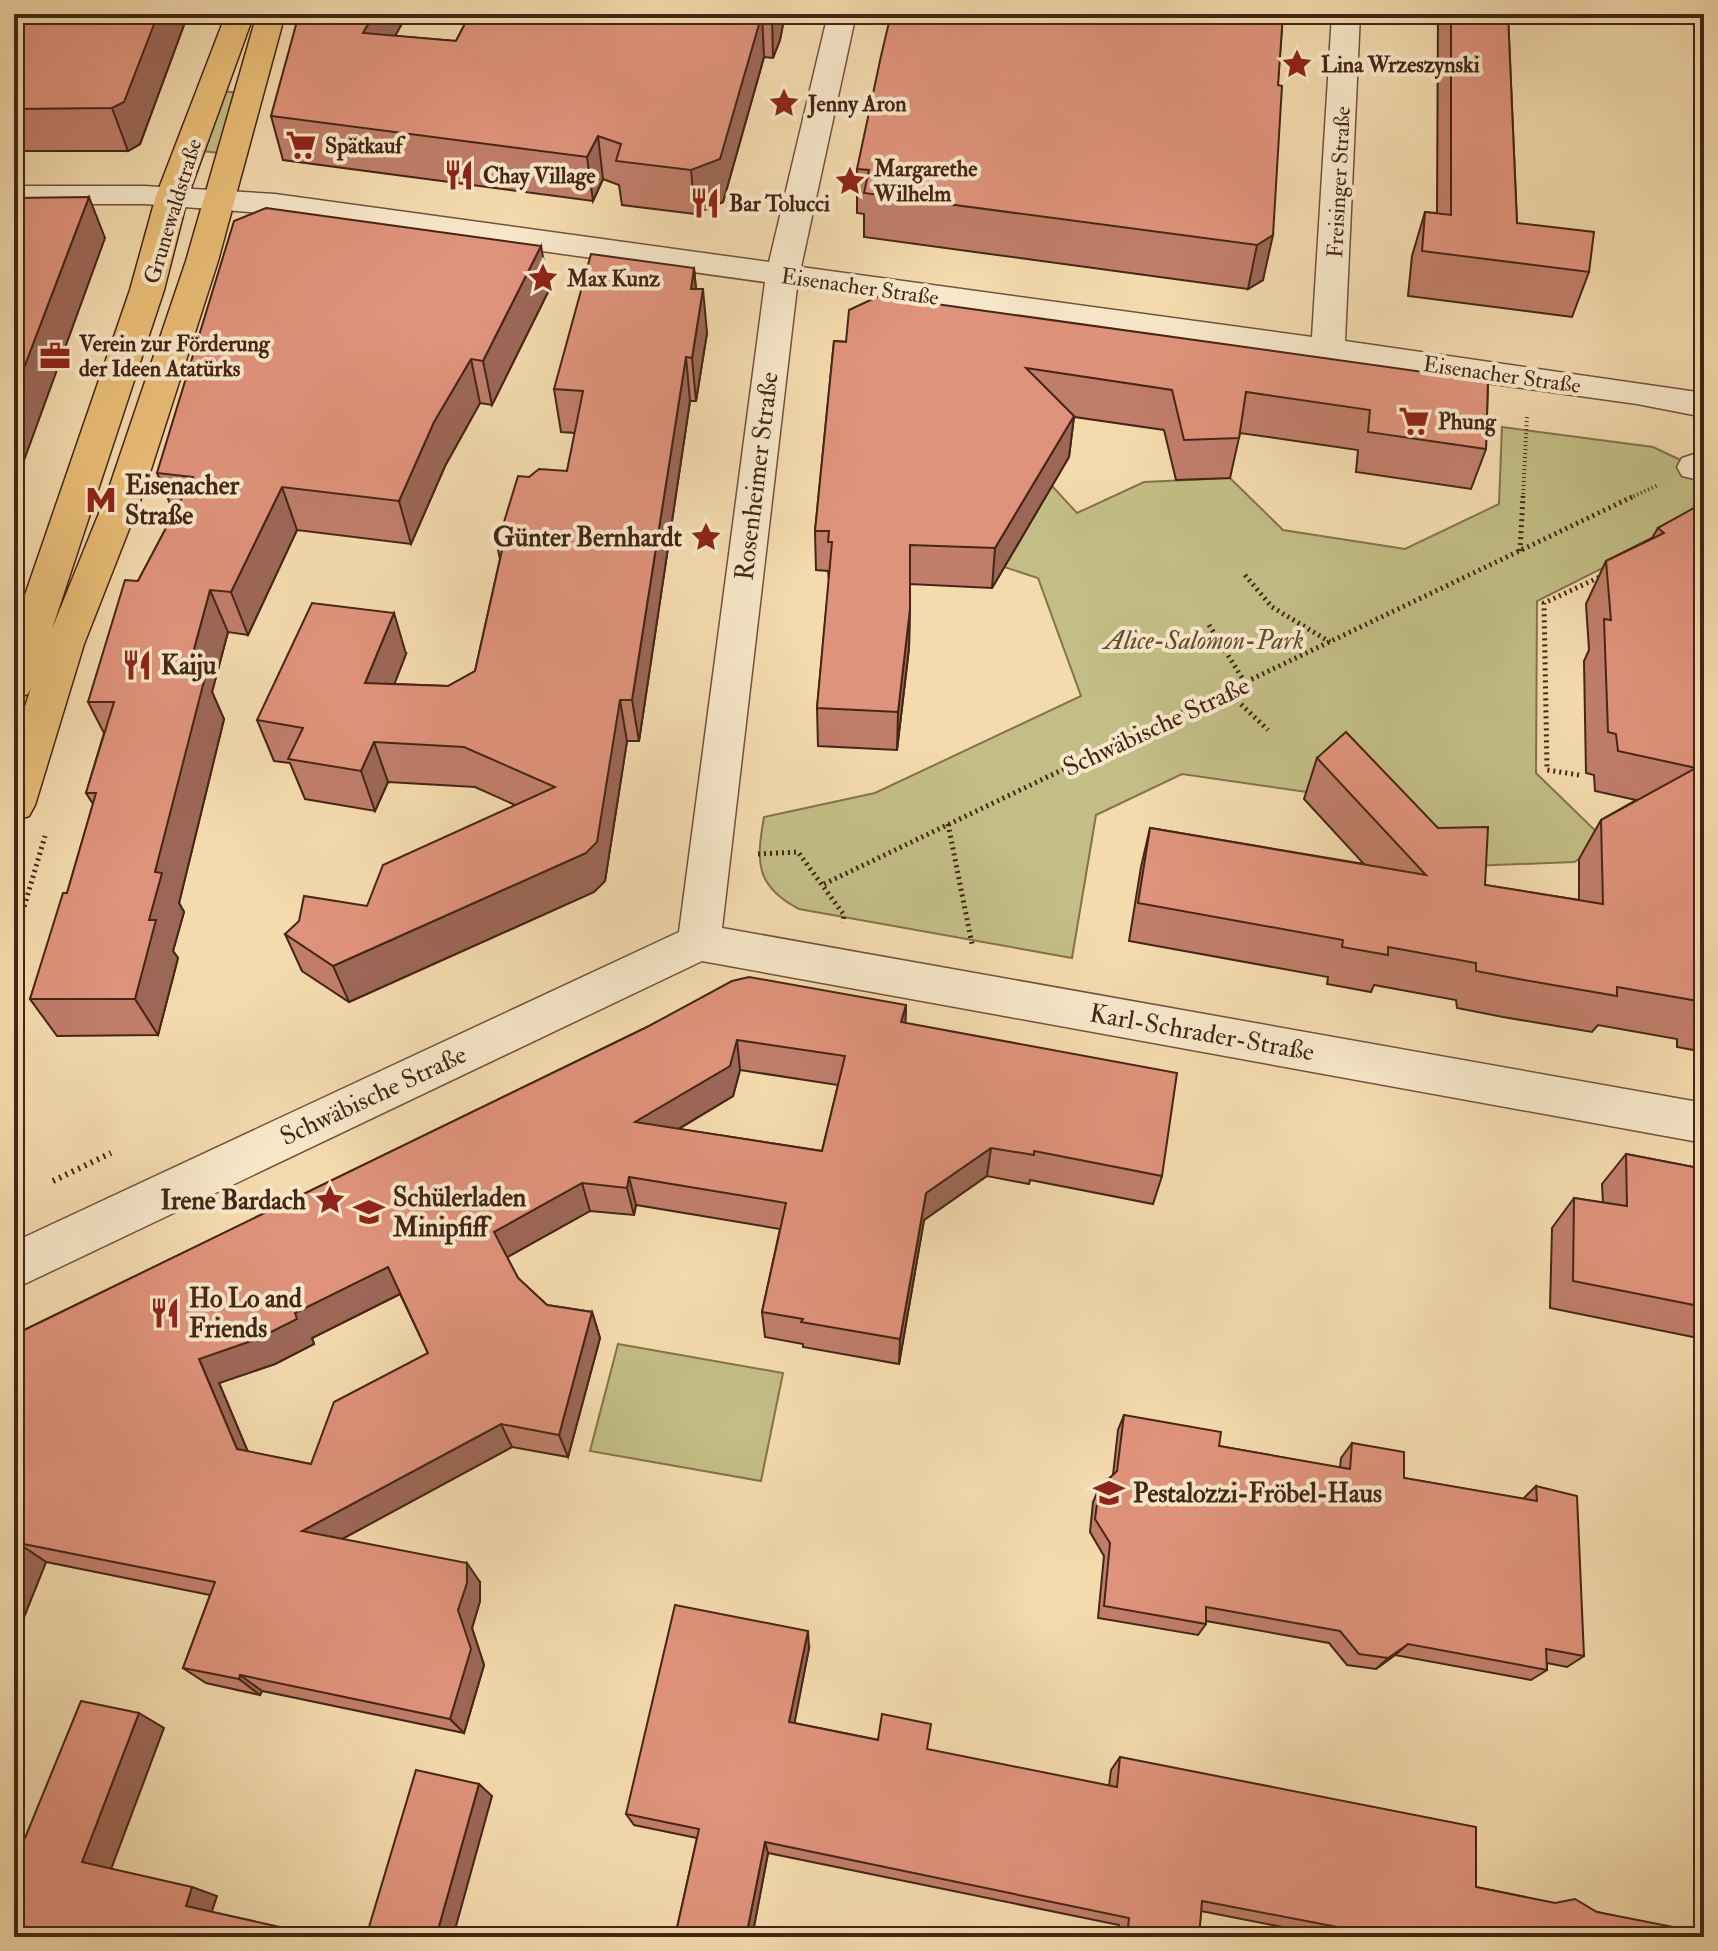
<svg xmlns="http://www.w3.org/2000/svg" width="1718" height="1951" viewBox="0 0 1718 1951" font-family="'IM FELL Double Pica',serif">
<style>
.green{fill:#c2be85;stroke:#84724d;stroke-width:2}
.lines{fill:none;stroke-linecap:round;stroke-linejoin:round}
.minor-casing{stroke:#71523b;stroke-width:3}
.major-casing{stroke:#452515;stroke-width:3}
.path-far2{stroke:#452515;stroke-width:4;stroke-dasharray:1 3;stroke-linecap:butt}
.path-far1{stroke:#452515;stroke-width:5;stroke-dasharray:2 4;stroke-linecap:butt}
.path{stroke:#452515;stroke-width:6;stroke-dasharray:2 5;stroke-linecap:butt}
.minor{fill:#f8e8ca;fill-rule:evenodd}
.major{fill:#eabe77;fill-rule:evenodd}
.wall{fill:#c17e6b;stroke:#452515;stroke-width:2;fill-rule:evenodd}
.shaded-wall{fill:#9d6757;stroke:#452515;stroke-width:2}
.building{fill:#e0937c;stroke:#452515;stroke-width:2;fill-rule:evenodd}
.labels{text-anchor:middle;stroke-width:8;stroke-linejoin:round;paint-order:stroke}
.far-poi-label{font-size:22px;font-weight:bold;fill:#452515;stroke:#f8e8ca;text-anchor:start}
.far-street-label{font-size:22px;fill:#452515;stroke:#f8e8ca}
.street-label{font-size:26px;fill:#452515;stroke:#f8e8ca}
.poi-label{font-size:26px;font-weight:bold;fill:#452515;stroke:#f8e8ca;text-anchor:start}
.park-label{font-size:26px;font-style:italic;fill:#644b31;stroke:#f8e8ca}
</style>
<rect width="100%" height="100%" fill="#f4dbae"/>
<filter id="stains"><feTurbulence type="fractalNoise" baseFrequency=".0025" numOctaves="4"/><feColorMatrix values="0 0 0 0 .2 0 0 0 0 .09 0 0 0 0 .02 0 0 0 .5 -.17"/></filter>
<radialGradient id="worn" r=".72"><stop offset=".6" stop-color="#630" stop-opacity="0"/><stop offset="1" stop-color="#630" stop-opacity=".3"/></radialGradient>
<g class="green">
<polygon points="224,91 237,93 220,153 200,151"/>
<path d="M1502,427l151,20 51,24v46l-167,84 -1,172 72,70 -34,19 -154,6 -65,-69 -173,-25 -86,41 -24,143 -273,-49c-44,-23 -43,-47 -35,-92l111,-24 206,-97 -43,-118 -34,-11 48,-81 25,27 67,-31 86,-4 53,52 122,19 94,-45z"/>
<polygon points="618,1344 783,1373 761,1481 590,1451"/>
</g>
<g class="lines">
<g class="minor-casing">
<g id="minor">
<polygon points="828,14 856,14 801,267 1312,337 1332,14 1360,14 1345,341 1704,393 1704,417 1637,404 797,287 722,928 1704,1103 1704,1143 702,961 14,1289 14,1242 679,932 765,282 275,214 144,204 14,204 14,186 144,186 275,194 769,262"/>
<polygon points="1704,451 1704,477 1695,479 1682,476 1677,467 1682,458"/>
</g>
</g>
<g class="major-casing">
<polygon id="major" points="226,14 254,14 188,196 164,290 52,629 108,491 186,261 257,14 285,14 218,261 144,491 84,644 35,805 29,816 14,821 14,741 31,688 28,694 14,699 14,627 130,290 156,196"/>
</g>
<g class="path-far2">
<polyline points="1523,498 1527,416"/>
<polyline points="1630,498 1658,485"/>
</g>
<g class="path-far1">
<polyline points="1520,551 1523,496"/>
<polyline points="1245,575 1272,607 1330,642"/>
<polyline points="1209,625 1246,684"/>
<polyline points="1228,692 1268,730"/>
<polyline points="1579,775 1547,770 1544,603 1602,576"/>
<polyline points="948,824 972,944"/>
<polyline points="758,854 798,852 844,915 843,923"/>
<polyline points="824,884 1634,496"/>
<polyline points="14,941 45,836"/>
</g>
<polyline class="path" points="53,1181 111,1153"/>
<use href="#minor" class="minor"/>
<use href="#major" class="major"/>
</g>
<g class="wall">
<polygon points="14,14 188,14 140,144 128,151 14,151"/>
<polygon points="407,14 395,36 456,41 470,14 785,14 780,40 773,58 764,57 723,202 695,214 622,205 619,185 603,179 593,201 283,160 271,116"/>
<polygon points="1283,14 1263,280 1248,289 864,237 864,214 857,213 857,169"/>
<polygon points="1438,14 1508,14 1517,223 1589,272 1572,317 1408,296 1412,256 1425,212 1437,213"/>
<polygon points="694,268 696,289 707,333 696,401 690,401 639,741 627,741 605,881 594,892 349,1002 302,971 285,934 367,906 515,805 475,787 388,782 375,811 305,799 290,763 274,761 257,720 406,654 394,684 448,686 475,671 500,559 497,545 529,477 567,471 575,433 561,432 554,389"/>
<polygon points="549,290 492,405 480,403 445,466 411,544 297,530 248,635 228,632 212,692 224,719 179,903 184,912 173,951 178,958 158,1035 57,1036 30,999 67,893 93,804 86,793 104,733 88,702 138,581 174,513 157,473"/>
<polygon points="834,341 1488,381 1486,449 1471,489 1356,472 1358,450 1240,433 1230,478 1176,480 1164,430 1074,417 1069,457 992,588 910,584 909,648 897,750 818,746 817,708 829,581 828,571 816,570 815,531"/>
<polygon points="1704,504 1704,639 1699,647 1704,708 1704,864 1697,867 1701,946 1704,943 1704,1052 1677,1047 1677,1039 1598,1025 1592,1032 1503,1017 1457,1008 1456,1000 1374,985 1371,992 1327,984 1328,977 1129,941 1141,867 1150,828 1364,864 1304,799 1317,758 1485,885 1579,900 1579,859 1601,820 1636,800 1595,791 1594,775 1586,773 1584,661 1589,650 1586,604 1606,561 1652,538 1658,528"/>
<path d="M906,1005l-1,18 257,153 -9,28 -123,-24 -1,4 -42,-8 -63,44 -25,144 -96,-17v-3l-38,-7 -3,-25 18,-83 -144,-24 -2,10 -44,-4 -83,46 11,21 29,27 45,7 8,26 -32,119 -56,-10 -170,92 138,43v19l-8,27 12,37 -20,68 -202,-42 -2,4 -54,-12 -23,-15 27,-73 -164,-33 -32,80v-307l633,-308zM740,1070l98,15 -16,66 -143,-22 54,-33zM400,1294l28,59 -117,111 -63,-12 -29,-69 56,-19 39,-20 -2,-6z"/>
<polygon points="1626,1154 1704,1169 1704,1372 1703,1339 1550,1308 1552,1228 1574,1198 1603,1203 1602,1184"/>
<polygon points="1124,1415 1219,1446 1340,1468 1341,1458 1352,1443 1404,1478 1523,1499 1536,1486 1584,1656 1567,1667 1547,1663 1547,1670 1531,1680 1395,1655 1376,1669 1347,1665 1329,1643 1206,1621 1206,1624 1198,1635 1098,1618 1104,1556 1090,1532 1093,1502 1099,1488 1113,1475 1118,1430"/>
<polygon points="809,1648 794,1723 1109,1786 1111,1770 1120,1757 1476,1887 1597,1912 1704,1937 1333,1937 1201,1911 1199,1937 1118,1937 1119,1925 768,1853 752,1937 675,1937 697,1838 634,1825 626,1814"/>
</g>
<g class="shaded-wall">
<polygon points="158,14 188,14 140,144 128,151 112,108"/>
<polygon points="374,14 407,14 373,77 363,33"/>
<polygon points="762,14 764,57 723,202 695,214 691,170"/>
<polygon points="772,14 785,14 780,40 773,58"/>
<polygon points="598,136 603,179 593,201 587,157"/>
<polygon points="89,197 105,238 14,488 14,394"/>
<polygon points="1273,235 1263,280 1248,289 1257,245"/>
<polygon points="541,246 549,290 492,405 483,361"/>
<polygon points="694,268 698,312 691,289"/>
<polygon points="703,289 707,333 696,401 692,358"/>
<polygon points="686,357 690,401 639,741 632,700"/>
<polygon points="471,359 480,403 445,466 411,544 399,501 434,422"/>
<polygon points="1074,416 1069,457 992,588 995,548"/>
<polygon points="282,487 297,530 248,635 231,592"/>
<polygon points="210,590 228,632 212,692 224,719 179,903 184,912 173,951 178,958 158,1035 135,999 149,920 155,872 187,675"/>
<polygon points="910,609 909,648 897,750 898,712"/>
<polygon points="394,613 406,654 379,724 365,683"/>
<polygon points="620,700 627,741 605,881 594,892 349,1002 333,966 586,853"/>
<polygon points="374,742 388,782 375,811 361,771"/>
<polygon points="1704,834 1704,864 1670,877 1695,837"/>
<polygon points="906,1005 905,1036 901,1022"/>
<polygon points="737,1040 740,1070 733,1096 641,1151 635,1122"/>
<polygon points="991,1148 987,1176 924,1220 899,1364 900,1339 926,1193"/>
<polygon points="629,1177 636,1205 634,1215 627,1188"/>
<polygon points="582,1183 590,1211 504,1259 494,1232"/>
<polygon points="388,1267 402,1293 312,1338 314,1344 275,1364 219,1383 256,1471 237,1449 199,1359"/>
<polygon points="592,1312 600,1338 568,1457 559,1435"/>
<polygon points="501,1424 512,1447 320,1551 302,1531"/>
<polygon points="18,1543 46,1562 14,1642 14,1553"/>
<polygon points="467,1563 480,1582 480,1601 472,1628 484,1665 464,1733 450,1719 458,1610"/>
<polygon points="808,1631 809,1648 792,1736 789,1722"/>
<polygon points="1408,1644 1395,1655 1376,1669 1388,1658"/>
<polygon points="240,1675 262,1691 260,1695 239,1679"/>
<polygon points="139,1713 164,1728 110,1872 82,1862"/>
<polygon points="479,1784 492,1796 453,1937 436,1937"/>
<polygon points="765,1842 768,1853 752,1937 746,1937"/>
<polygon points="192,1887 217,1896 211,1914 186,1906"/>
</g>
<g class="building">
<polygon points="14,14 158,14 124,102 112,108 14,109"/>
<polygon points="299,14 374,14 363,33 456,41 470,14 762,14 720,159 691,170 616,161 621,144 598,136 587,157 271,116"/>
<polygon points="891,14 1283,14 1278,85 1282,86 1273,235 1257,245 864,193 869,170 857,169 881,56"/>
<polygon points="1451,14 1508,14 1517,223 1594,232 1589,272 1422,251 1425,212 1451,215"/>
<polygon points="89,197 14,394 14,198"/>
<polygon points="266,208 541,246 483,361 471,359 434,422 399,501 282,487 231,592 210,590 187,675 205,677 155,872 162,873 149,920 156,920 135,999 30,999 63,893 67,893 96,793 86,793 114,702 88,702 125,580 138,581 193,477 157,473 234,221"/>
<polygon points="591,254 694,268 691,289 703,289 692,358 686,357 632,700 620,700 597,842 586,853 333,966 285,934 299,921 304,896 367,906 383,865 555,787 464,747 374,742 361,771 288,759 303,728 257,720 312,603 394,613 365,683 448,686 475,671 503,546 497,545 518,476 529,477 539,469 567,471 583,391 554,389"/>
<polygon points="879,296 1488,381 1486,449 1368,432 1370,410 1246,392 1239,438 1184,440 1172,390 1026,368 1074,416 995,548 910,545 910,609 898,712 817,708 832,542 828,542 829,531 815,531 834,341 846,342 849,310"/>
<polygon points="1704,504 1704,636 1698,636 1704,708 1704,834 1695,837 1701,946 1704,943 1704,1002 1617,987 1617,996 1524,980 1476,971 1476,963 1388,947 1388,955 1342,947 1343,940 1138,903 1150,828 1426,875 1317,758 1346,732 1438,828 1488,827 1485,885 1603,904 1601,820 1696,768 1618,751 1616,734 1608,732 1604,619 1611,620 1606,561 1664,533 1658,528 1694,508"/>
<path d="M749,977l157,28 -5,17 276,51 -15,103 -128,-25v4l-43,-7 -65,45 -26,146 -99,-17 2,-3 -41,-7 24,-109 -157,-26 -2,11 -45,-5 -88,49 24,46 29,27 45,7 -33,123 -58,-11 -199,107 165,32v20l-9,27 13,39 -21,70 -210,-44 -1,4 -56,-11 32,-86 -197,-39 -4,10v-218l633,-308 85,-46zM737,1040l108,16 -23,95 -187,-29 95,-56zM388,1267l40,86 -94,49 -23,62 -74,-15 -38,-90 58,-20 40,-20 -2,-6z"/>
<polygon points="1626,1154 1704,1169 1704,1307 1573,1281 1574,1198 1627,1206"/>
<polygon points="1124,1415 1221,1432 1219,1446 1350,1469 1352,1443 1404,1452 1404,1478 1537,1501 1536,1486 1577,1496 1584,1656 1546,1649 1547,1670 1408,1644 1388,1658 1359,1654 1340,1631 1206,1607 1206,1624 1104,1606 1110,1543 1095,1519 1099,1488 1117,1471"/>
<polygon points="675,1605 808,1631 789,1722 878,1740 882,1714 931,1724 927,1749 1117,1787 1120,1757 1476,1827 1476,1887 1555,1903 1575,1899 1597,1912 1704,1933 1704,1937 1389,1937 1202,1901 1199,1937 1127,1937 1129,1918 765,1842 746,1937 675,1937 699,1829 626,1814"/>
<polygon points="81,1701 139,1713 82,1862 192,1887 186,1906 325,1937 14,1937 14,1835 25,1838"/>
<polygon points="416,1770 479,1784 436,1937 366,1937"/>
</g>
<defs>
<g id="sight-bare" transform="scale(2.4)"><path d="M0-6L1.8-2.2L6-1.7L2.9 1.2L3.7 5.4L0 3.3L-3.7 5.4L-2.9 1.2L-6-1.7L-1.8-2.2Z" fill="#8f2418" stroke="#f8e8ca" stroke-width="2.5" paint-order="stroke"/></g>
<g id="supermarket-bare" transform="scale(2.4)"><path d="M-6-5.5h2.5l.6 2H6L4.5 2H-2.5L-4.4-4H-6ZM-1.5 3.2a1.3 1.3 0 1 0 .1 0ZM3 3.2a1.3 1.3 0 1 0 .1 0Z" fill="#8f2418" stroke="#f8e8ca" stroke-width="2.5" paint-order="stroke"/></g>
<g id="restaurant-bare" transform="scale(2.4)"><path d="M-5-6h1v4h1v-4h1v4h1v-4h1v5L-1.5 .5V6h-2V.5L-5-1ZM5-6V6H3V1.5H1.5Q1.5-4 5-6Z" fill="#8f2418" stroke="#f8e8ca" stroke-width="2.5" paint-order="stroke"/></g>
<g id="office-bare" transform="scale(2.4)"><path d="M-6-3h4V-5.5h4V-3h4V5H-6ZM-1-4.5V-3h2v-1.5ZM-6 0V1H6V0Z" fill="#8f2418" stroke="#f8e8ca" stroke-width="2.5" paint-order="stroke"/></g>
<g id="metro-bare" transform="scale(2.4)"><path d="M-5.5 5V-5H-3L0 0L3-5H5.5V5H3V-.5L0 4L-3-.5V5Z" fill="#8f2418" stroke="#f8e8ca" stroke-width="2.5" paint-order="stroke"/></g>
<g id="school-bare" transform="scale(2.4)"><path d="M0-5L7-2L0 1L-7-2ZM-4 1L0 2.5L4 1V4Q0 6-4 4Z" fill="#8f2418" stroke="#f8e8ca" stroke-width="2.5" paint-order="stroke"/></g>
</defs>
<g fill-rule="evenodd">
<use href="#sight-bare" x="1297" y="64"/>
<use href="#sight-bare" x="784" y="103"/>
<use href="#supermarket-bare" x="301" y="145"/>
<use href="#restaurant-bare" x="459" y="175"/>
<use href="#sight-bare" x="850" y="181"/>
<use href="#restaurant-bare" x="705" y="203"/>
<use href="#sight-bare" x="543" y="278"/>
<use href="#office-bare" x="55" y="356"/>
<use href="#supermarket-bare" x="1414" y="421"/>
<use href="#metro-bare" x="101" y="500"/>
<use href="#sight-bare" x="706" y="537"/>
<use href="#restaurant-bare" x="137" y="665"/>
<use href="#sight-bare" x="330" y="1200"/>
<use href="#school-bare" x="369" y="1212"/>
<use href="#restaurant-bare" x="165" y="1313"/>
<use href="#school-bare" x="1109" y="1493"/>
</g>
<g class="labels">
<g class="far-poi-label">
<text x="1321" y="72">Lina Wrzeszynski</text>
<text x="808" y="111">Jenny Aron</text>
<text x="325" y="153">Spätkauf</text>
<text x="874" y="176">Margarethe<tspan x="874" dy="25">Wilhelm</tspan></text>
<text x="483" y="183">Chay Village</text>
<text x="729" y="211">Bar Tolucci</text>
<text x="567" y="286">Max Kunz</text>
<text x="79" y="351">Verein zur Förderung<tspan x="79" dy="25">der Ideen Atatürks</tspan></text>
<text x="1438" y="429">Phung</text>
</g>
<g class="far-street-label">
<text transform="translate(1338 182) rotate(-87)" y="8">Freisinger Straße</text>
<text transform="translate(172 211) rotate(-73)" y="8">Grunewaldstraße</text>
<text transform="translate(860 286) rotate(8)" y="8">Eisenacher Straße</text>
<text transform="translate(1502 374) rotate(8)" y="8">Eisenacher Straße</text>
</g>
<g class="street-label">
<text transform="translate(756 476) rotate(-83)" y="9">Rosenheimer Straße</text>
<text transform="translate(1156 726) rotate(-25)" y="9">Schwäbische Straße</text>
<text transform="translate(1202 1032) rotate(10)" y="9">Karl-Schrader-Straße</text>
<text transform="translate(373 1095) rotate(-25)" y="9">Schwäbische Straße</text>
</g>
<g class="poi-label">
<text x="125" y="494">Eisenacher<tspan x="125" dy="30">Straße</tspan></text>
<text x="682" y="546" text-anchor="end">Günter Bernhardt</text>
<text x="161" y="674">Kaiju</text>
<text x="393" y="1206">Schülerladen<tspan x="393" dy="30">Minipfiff</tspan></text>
<text x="306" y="1209" text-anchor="end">Irene Bardach</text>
<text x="189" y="1307">Ho Lo and<tspan x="189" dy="30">Friends</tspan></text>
<text x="1133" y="1502">Pestalozzi-Fröbel-Haus</text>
</g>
<g class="park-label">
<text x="1204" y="649">Alice-Salomon-Park</text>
</g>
</g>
<rect width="1718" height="1951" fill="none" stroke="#f4dbae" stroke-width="48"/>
<rect x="16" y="16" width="1686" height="1919" fill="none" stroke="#452515" stroke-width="4"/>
<rect x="24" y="24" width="1670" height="1903" fill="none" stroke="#452515" stroke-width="2"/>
<rect width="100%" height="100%" filter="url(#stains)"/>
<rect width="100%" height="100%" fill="url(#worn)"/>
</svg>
